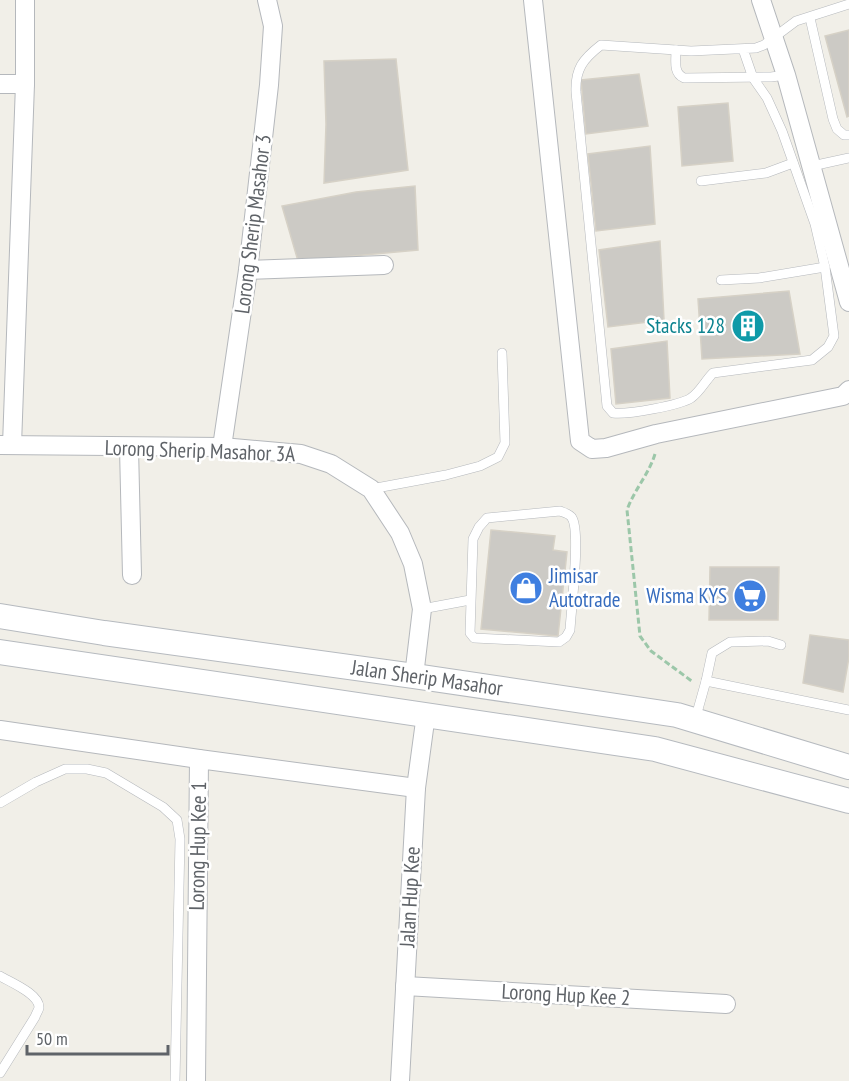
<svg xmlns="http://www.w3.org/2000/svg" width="849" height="1081" viewBox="0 0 849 1081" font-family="'PT Sans Narrow',sans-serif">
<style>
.building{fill:#cccac5;stroke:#d6d1c6;stroke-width:1.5}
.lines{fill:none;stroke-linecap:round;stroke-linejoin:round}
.service-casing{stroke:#b5b8bc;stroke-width:10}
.minor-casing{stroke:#b5b8bc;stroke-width:20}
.secondary-casing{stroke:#b6babf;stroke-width:26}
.path{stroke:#9cc7a9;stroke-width:3;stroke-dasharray:6 3;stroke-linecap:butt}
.service{stroke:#fff;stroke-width:9}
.minor{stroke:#fff;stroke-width:18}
.secondary{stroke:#fff;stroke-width:24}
.labels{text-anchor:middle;stroke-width:5;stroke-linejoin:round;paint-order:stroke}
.street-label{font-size:21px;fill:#5f6368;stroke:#fff}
.culture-label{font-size:21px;fill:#0d838f;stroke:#fff;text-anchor:end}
.shop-label{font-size:21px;fill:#366cbe;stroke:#fff;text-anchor:start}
</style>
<rect width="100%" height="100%" fill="#f1efe8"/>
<g class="building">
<polygon points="849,30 849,116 847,117 825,36"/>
<polygon points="396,59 408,170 324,183 326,124 324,61"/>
<polygon points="639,74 648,126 586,134 581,80"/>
<polygon points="728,103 733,161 682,166 678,107"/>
<polygon points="650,146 655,224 596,231 588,154"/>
<polygon points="415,186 418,250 298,261 282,206 356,192"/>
<polygon points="660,241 664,320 608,327 599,250"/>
<polygon points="789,291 800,354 702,359 698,299"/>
<polygon points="667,341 670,398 616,404 611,349"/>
<polygon points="491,530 555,536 553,550 567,552 558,636 481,629"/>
<polygon points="710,567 779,567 778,620 709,620"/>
<polygon points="810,635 849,640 849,657 843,692 803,683"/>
</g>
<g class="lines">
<g class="service-casing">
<g id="service">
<polyline points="810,18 833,119 837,129 844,135 849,135"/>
<path d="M743,49l10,29 14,20 15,33 33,93 10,43 9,69 -6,11 -16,13 -99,13c-8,8 -13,19 -22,25 -10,7 -64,17 -78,15l-6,-7 -31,-314c-1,-23 7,-33 25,-47l90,6 65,-3 8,-3 32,-24 53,-17"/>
<path d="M676,50c0,11 -3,23 8,28l87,-1 15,-2"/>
<polyline points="812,166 849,158"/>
<polyline points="701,181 766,173 793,163"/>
<polyline points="721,280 759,278 825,267"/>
<polyline points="371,489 446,475 480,466 498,457 505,443 502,353"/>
<path d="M560,511c5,2 10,3 12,7 9,14 -1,92 -2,112l-4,7 -7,5 -85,-4 -4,-5 3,-94 6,-12 8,-9z"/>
<polyline points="422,609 470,600"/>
<polyline points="706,681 712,653 730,642 768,641 781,645"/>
<polyline points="695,720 706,681 849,710"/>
<polyline points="0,803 36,782 65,769 87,769 106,773 163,807 177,820 180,839 175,1081"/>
<path d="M0,976c10,6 40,18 39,32 -1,3 -3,6 -4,9l-35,56"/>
</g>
</g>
<g class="minor-casing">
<g id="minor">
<polyline points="533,0 580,441 592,449 606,448 656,434 843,396 849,390"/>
<polyline points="761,0 786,75 849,302"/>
<polyline points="0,84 25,84"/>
<polyline points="248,270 384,265"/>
<polyline points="0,445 222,447 301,454 331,464 371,489 400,533 413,564 422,609 414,676"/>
<polyline points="12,445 25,84 25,0"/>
<polyline points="222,447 248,270 269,85 273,26 267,0"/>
<polyline points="129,448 132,575"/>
<polyline points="0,730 199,759"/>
<polyline points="405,986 726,1004"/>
<polyline points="196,1081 199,759 416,788"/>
<polyline points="400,1081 416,788 426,714"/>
</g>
</g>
<g class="secondary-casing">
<g id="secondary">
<polyline points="0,616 104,633 414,676 677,715 849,767"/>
<polyline points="0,652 655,749 849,801"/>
</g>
</g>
<path class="path" d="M655,454c-6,20 -21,36 -28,56l13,126 11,15 42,31"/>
<use href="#service" class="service"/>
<use href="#minor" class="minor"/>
<use href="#secondary" class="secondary"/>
</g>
<defs>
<g id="building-disc" transform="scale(1.725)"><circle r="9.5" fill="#0f9aa8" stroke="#fff"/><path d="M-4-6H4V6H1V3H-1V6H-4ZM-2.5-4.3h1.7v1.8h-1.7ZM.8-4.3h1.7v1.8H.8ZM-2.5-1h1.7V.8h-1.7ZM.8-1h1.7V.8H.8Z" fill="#fff"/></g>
<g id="shop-disc" transform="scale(1.725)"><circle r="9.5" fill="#3f7fe0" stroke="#fff"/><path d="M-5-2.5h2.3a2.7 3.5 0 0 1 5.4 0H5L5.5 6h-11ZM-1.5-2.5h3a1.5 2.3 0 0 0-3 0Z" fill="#fff"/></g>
<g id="supermarket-disc" transform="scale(1.725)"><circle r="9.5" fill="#3f7fe0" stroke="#fff"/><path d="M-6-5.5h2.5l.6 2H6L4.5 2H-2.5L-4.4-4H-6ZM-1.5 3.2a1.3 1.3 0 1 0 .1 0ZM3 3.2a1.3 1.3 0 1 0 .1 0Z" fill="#fff"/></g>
</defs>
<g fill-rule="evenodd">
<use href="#building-disc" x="748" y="326"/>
<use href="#shop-disc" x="526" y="588"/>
<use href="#supermarket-disc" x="750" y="596"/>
</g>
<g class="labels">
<g class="street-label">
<text transform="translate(253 224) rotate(-83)" y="7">Lorong Sherip Masahor 3</text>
<text transform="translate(200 451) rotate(2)" y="7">Lorong Sherip Masahor 3A</text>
<text transform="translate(427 678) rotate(8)" y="7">Jalan Sherip Masahor</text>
<text transform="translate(198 846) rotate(-89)" y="7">Lorong Hup Kee 1</text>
<text transform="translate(410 897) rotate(-87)" y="7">Jalan Hup Kee</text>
<text transform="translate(566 995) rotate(3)" y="7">Lorong Hup Kee 2</text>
</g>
<g class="culture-label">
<text x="725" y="333">Stacks 128</text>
</g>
<g class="shop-label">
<text x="549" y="583">Jimisar<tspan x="549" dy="24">Autotrade</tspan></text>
<text x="727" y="603" text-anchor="end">Wisma KYS</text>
</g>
</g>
<path d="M27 1045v9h141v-9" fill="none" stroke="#5f6368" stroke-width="3"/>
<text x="36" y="1045" font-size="18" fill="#5f6368" stroke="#ffffff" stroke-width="4.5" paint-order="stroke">50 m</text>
</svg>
